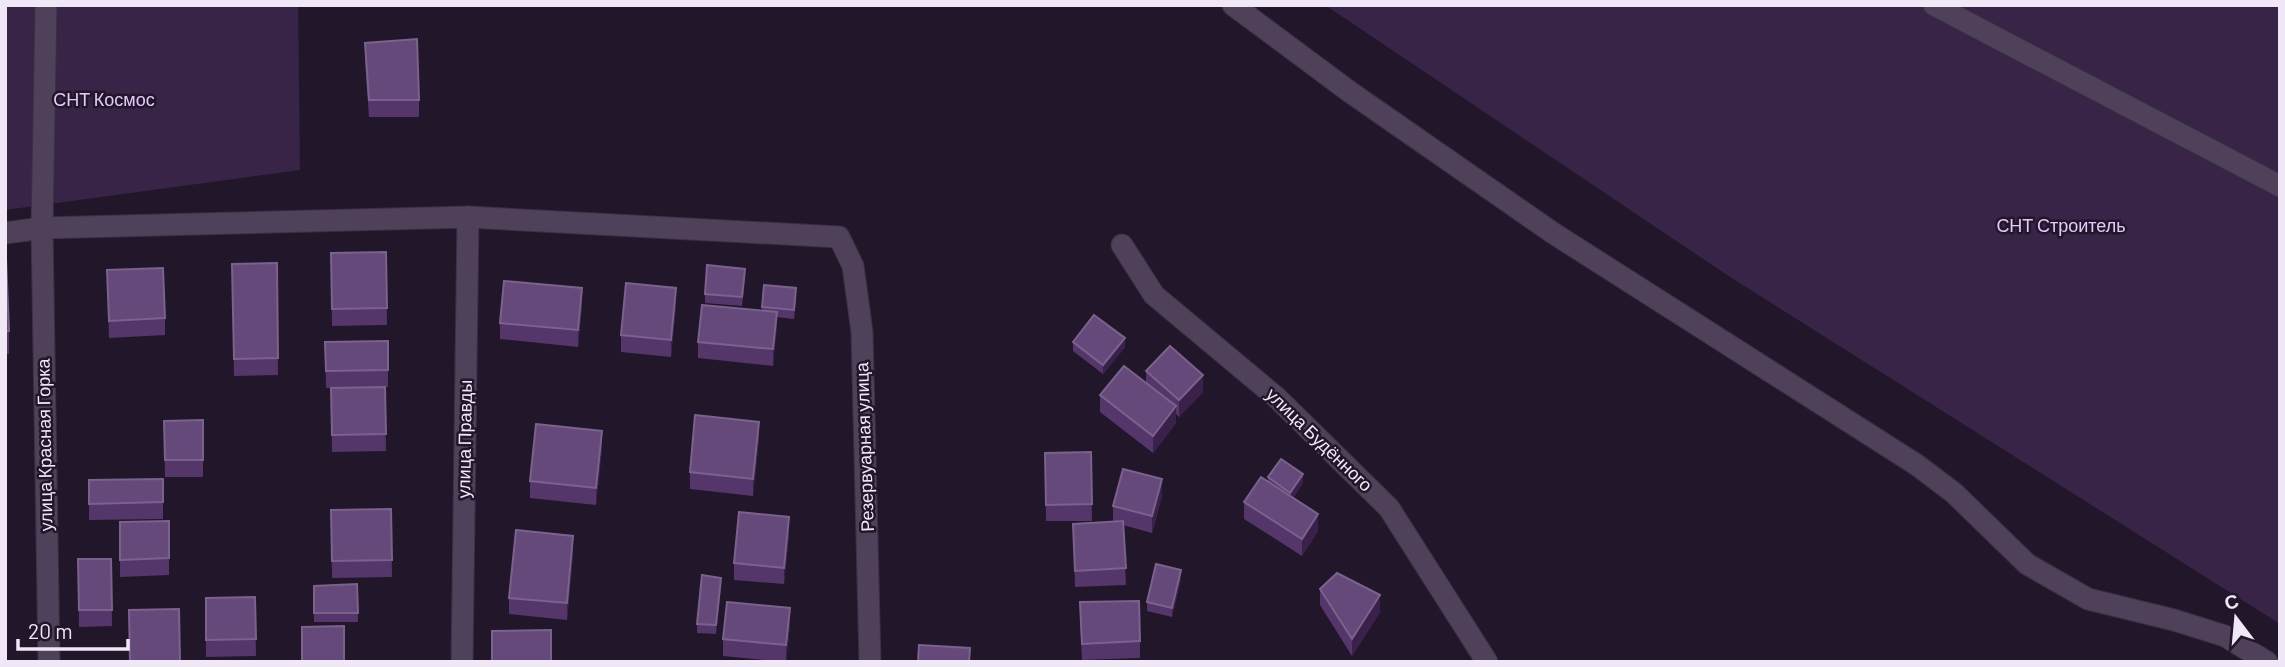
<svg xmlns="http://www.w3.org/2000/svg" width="2285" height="667" viewBox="0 0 2285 667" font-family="Barlow,sans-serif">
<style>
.green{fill:#372446}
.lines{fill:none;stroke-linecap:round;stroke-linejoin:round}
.minor-casing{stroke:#393141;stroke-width:23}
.minor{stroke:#4e4159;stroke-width:21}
.wall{fill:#54366b}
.shaded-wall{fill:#39214b}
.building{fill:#65497a;stroke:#7a628d;stroke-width:2}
.labels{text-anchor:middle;stroke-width:5;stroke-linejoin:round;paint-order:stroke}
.park-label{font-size:18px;fill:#e3c8fc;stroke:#22162b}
.street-label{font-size:18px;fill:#f0e8f7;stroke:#22162b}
</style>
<rect width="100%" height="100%" fill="#22162b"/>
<g class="green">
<polygon points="5,5 298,5 300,170 5,210"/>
<polygon points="1325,5 2280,5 2280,624 1730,277"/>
</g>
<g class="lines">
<g class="minor-casing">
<g id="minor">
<polyline points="46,5 42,228 49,662"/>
<polyline points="1233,5 1350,92 1553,233 1917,465 1954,493 2027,564 2088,599 2174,620 2225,636 2267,662"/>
<polyline points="1934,5 2280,186"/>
<polyline points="5,233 42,228 468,217 839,237 853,266 862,332 870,662"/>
<polyline points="1122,245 1154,295 1276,397 1389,508 1487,662"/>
<polyline points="462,662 468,217"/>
</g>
</g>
<use href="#minor" class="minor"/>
</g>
<g class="wall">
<polygon points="365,43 419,100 419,117 369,117 365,60"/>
<polygon points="386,252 387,325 332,326 331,253"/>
<polygon points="5,258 9,331 9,354 5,354"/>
<polygon points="277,263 278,375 234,376 232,264"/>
<polygon points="107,270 165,318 165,335 109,338"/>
<polygon points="745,278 742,306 705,303 705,294"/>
<polygon points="764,285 796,297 794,319 777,317 773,366 698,358 698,342 762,311"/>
<polygon points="582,305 578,347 500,339 500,323"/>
<polygon points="676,305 671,357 621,352 621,335"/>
<polygon points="325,342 388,370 388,387 385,387 386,451 332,452 331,388 367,387 326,388"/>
<polygon points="1073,342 1125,347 1103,374 1073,351"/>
<polygon points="1146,371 1203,392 1179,417 1176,414 1176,423 1153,453 1100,412 1100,395 1146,383"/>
<polygon points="203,420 203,477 165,477 164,421"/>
<polygon points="759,438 753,496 690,489 690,472"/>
<polygon points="602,448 596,505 530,498 530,481"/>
<polygon points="1091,452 1092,521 1046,521 1045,453"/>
<polygon points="1268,477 1303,483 1293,498 1318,531 1302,556 1244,519 1244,502 1268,482"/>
<polygon points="89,480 163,502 163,519 89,520"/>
<polygon points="1162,496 1152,533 1123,525 1126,585 1075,587 1073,524 1113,522 1113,506"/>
<polygon points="391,509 392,577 332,578 331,510"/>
<polygon points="120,522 169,558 169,575 120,577"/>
<polygon points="789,534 784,584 734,580 734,563"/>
<polygon points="573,553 567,620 509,614 509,598"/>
<polygon points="78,559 111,559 112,626 79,627"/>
<polygon points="1181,579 1172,617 1147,611 1147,602"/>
<polygon points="357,584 358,622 314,622 314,586"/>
<polygon points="721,587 716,634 697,633 697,624"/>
<polygon points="1320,589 1380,612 1352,656 1320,605"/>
<polygon points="255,597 256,656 206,657 206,598"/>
<polygon points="1080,619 1140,641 1140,658 1082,660"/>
<polygon points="790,625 786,662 723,656 723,639"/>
</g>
<g class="shaded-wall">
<polygon points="582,288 582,305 578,347 578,330"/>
<polygon points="676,288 676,305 671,357 671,340"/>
<polygon points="777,312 777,329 773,366 773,349"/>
<polygon points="1125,338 1125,347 1103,374 1103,365"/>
<polygon points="1203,375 1203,392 1179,417 1179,400"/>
<polygon points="1176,406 1176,423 1153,453 1153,436"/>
<polygon points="759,422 759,438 753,496 753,479"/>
<polygon points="602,431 602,448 596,505 596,488"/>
<polygon points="1303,474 1303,483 1290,502 1290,493"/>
<polygon points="1162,479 1162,496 1152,533 1152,516"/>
<polygon points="1318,514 1318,531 1302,556 1302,539"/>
<polygon points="789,517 789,534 784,584 784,568"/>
<polygon points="573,536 573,553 567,620 567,603"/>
<polygon points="1181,570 1181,579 1172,617 1172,608"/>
<polygon points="721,578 721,587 716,634 716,625"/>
<polygon points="1380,595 1380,612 1352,656 1352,639"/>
<polygon points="790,608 790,625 786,662 786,645"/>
</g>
<g class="building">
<polygon points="417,39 419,100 369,100 365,43"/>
<polygon points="386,252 387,308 332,309 331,253"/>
<polygon points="5,258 6,258 9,331 5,331"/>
<polygon points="277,263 278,358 234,359 232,264"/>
<polygon points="707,265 745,269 742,297 705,294"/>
<polygon points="163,268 165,318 109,321 107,270"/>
<polygon points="504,281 582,288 578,330 500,323"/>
<polygon points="626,283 676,288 671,340 621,335"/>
<polygon points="764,285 796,288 794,310 762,307"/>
<polygon points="702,305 777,312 773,349 698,342"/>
<polygon points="1094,315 1125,338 1103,365 1073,342"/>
<polygon points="388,341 388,370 326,371 325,342"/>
<polygon points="1170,346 1203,375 1179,400 1146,371"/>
<polygon points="1124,366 1176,406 1153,436 1100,395"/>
<polygon points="385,387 386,434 332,435 331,388"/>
<polygon points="695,415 759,422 753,479 690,472"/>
<polygon points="203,420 203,460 165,460 164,421"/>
<polygon points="536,424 602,431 596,488 530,481"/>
<polygon points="1091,452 1092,504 1046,505 1045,453"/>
<polygon points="1281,459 1303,474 1290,493 1268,477"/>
<polygon points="1123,469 1162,479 1152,516 1113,506"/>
<polygon points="1261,477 1318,514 1302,539 1244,502"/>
<polygon points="163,479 163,502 89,504 89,480"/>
<polygon points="391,509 392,560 332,561 331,510"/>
<polygon points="739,512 789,517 784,568 734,563"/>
<polygon points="169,521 169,558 120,560 120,522"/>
<polygon points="1123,521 1126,568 1075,571 1073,524"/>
<polygon points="516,530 573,536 567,603 509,598"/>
<polygon points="78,559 111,559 112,610 79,610"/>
<polygon points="1156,564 1181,570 1172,608 1147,602"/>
<polygon points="1337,573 1380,595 1352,639 1320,589"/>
<polygon points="702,575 721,578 716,625 697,624"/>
<polygon points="357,584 358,613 314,613 314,586"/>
<polygon points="255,597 256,639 206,640 206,598"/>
<polygon points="1139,601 1140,641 1082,644 1080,602"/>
<polygon points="727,602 790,608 786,645 723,639"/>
<polygon points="179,609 180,662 130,662 129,610"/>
<polygon points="344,626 344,662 302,662 302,627"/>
<polygon points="551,630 551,662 492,662 492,631"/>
<polygon points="919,645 970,648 969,662 918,662"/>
</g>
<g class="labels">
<g class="park-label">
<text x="104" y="106">СНТ Космос</text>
<text x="2061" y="232">СНТ Строитель</text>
</g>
<g class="street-label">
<text transform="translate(465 439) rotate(-89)" y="6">улица Правды</text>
<text transform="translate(1319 440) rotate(44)" y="6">улица Будённого</text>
<text transform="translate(45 445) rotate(-91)" y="6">улица Красная Горка</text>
<text transform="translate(865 447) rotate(-92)" y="6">Резервуарная улица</text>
</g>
</g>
<rect width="2285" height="667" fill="none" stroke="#f0e8f7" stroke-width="14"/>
<g transform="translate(2236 618) rotate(344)" stroke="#22162b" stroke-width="5" paint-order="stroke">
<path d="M0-5L12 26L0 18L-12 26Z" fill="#f0e8f7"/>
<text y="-10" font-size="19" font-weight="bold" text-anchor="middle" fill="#f0e8f7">С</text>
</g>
<path d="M18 639v10h110v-10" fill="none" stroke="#f0e8f7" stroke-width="3.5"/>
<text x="28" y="639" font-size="21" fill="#f0e8f7" stroke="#22162b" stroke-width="5" paint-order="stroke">20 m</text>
</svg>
